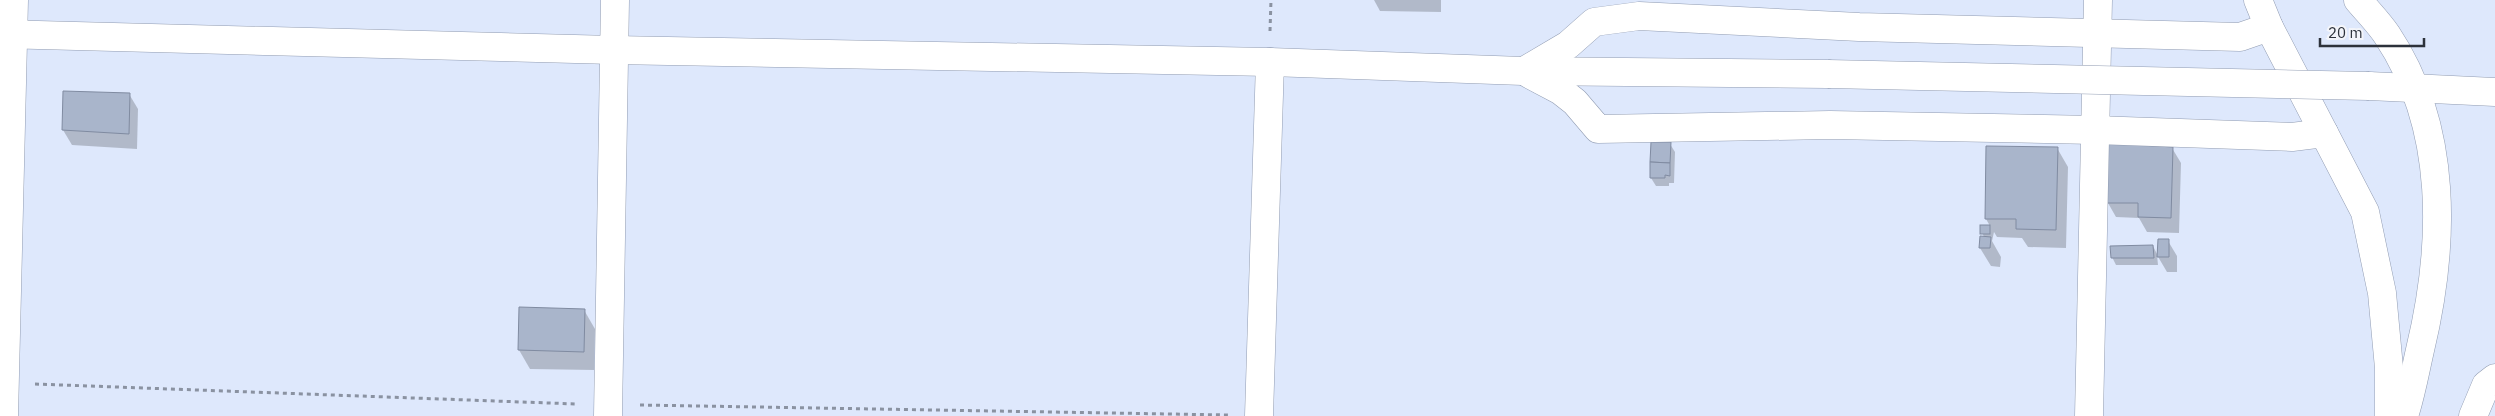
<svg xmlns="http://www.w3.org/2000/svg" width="2495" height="416" viewBox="0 0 2495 416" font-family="'IBM Plex Sans',sans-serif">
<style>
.shadow{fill:#0003}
.building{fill:#a9b5cb;stroke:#808ba1}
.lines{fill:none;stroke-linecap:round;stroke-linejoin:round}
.minor-casing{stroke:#919cb2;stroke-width:29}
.path{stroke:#8a92a1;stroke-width:3;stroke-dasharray:4 4;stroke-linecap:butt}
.minor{stroke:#fff;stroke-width:28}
.minor-bridge-casing{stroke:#919cb2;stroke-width:29;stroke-linecap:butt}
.minor-bridge{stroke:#fff;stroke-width:28}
</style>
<rect width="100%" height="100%" fill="#dee8fc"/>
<g class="shadow">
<polygon points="1374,0 1441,0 1441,12 1380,11"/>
<polygon points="129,94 138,109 137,149 72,145 63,130"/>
<polygon points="1670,144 1675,152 1674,183 1669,183 1669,186 1656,186 1651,178"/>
<polygon points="2057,148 2068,167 2066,248 2028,247 2022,238 1997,237 1994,232 1992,241 2001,257 2000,267 1991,266 1980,248 1984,238 1981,226 1990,226 1986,219"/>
<polygon points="2172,148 2181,163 2179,233 2147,232 2139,218 2116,217 2108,203"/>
<polygon points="2168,241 2177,256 2177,272 2167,272 2157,255 2158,265 2116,265 2112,257 2153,246 2158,256"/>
<polygon points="584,310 595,329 594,370 530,369 519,350"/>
</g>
<g class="building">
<polygon points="63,91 130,93 129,134 62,130"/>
<polygon points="1651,142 1671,142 1670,163 1650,162"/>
<polygon points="2108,143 2173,147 2171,218 2138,217 2138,203 2106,203"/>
<polygon points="1986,146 2058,147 2056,230 2016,229 2016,219 1985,219"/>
<polygon points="1650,162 1670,163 1670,176 1665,175 1665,178 1650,178"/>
<rect x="1980" y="225" width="10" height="9"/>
<polygon points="1980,236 1991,237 1990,248 1979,248"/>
<polygon points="2158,239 2169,239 2169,257 2157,257"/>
<polygon points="2153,245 2154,258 2111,258 2110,246"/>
<polygon points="519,307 585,309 584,352 518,350"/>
</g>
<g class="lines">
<g class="minor-casing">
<g id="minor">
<polyline points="2258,0 2269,27 2365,212 2382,293 2389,368 2389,416"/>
<path d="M2358,0c10,12 21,23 29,35 62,93 58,211 33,315 -5,22 -9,45 -16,66"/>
<polyline points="0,34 613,50 1270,62 1523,71 1828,74"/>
<polyline points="1524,71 1568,45 1594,22 1639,16 1859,27 2240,37 2269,27"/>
<polyline points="1529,74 1561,91 1575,102 1598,129 1830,125 2095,130 2292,137 2324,133"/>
<polyline points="2369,86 2495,92"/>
<polyline points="4,416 14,0"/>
<polyline points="608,416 615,0"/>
<polyline points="1259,416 1270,62"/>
<polyline points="2089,416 2098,0"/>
<polyline points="2473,416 2486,385 2495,378"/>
</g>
</g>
<g class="path">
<polyline points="1270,31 1271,0"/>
<polyline points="35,384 576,404"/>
<polyline points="640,405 1228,415"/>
</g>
<use href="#minor" class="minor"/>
<g class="minor-bridge-casing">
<polyline id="minor-bridge" points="1828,74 2369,86"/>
</g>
<use href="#minor-bridge" class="minor-bridge"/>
</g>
<path d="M2320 38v8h104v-8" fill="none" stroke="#2d323b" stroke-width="2.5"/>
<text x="2328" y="38" font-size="15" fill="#2d323b" stroke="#f3f5fa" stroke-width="4" paint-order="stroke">20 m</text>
</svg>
